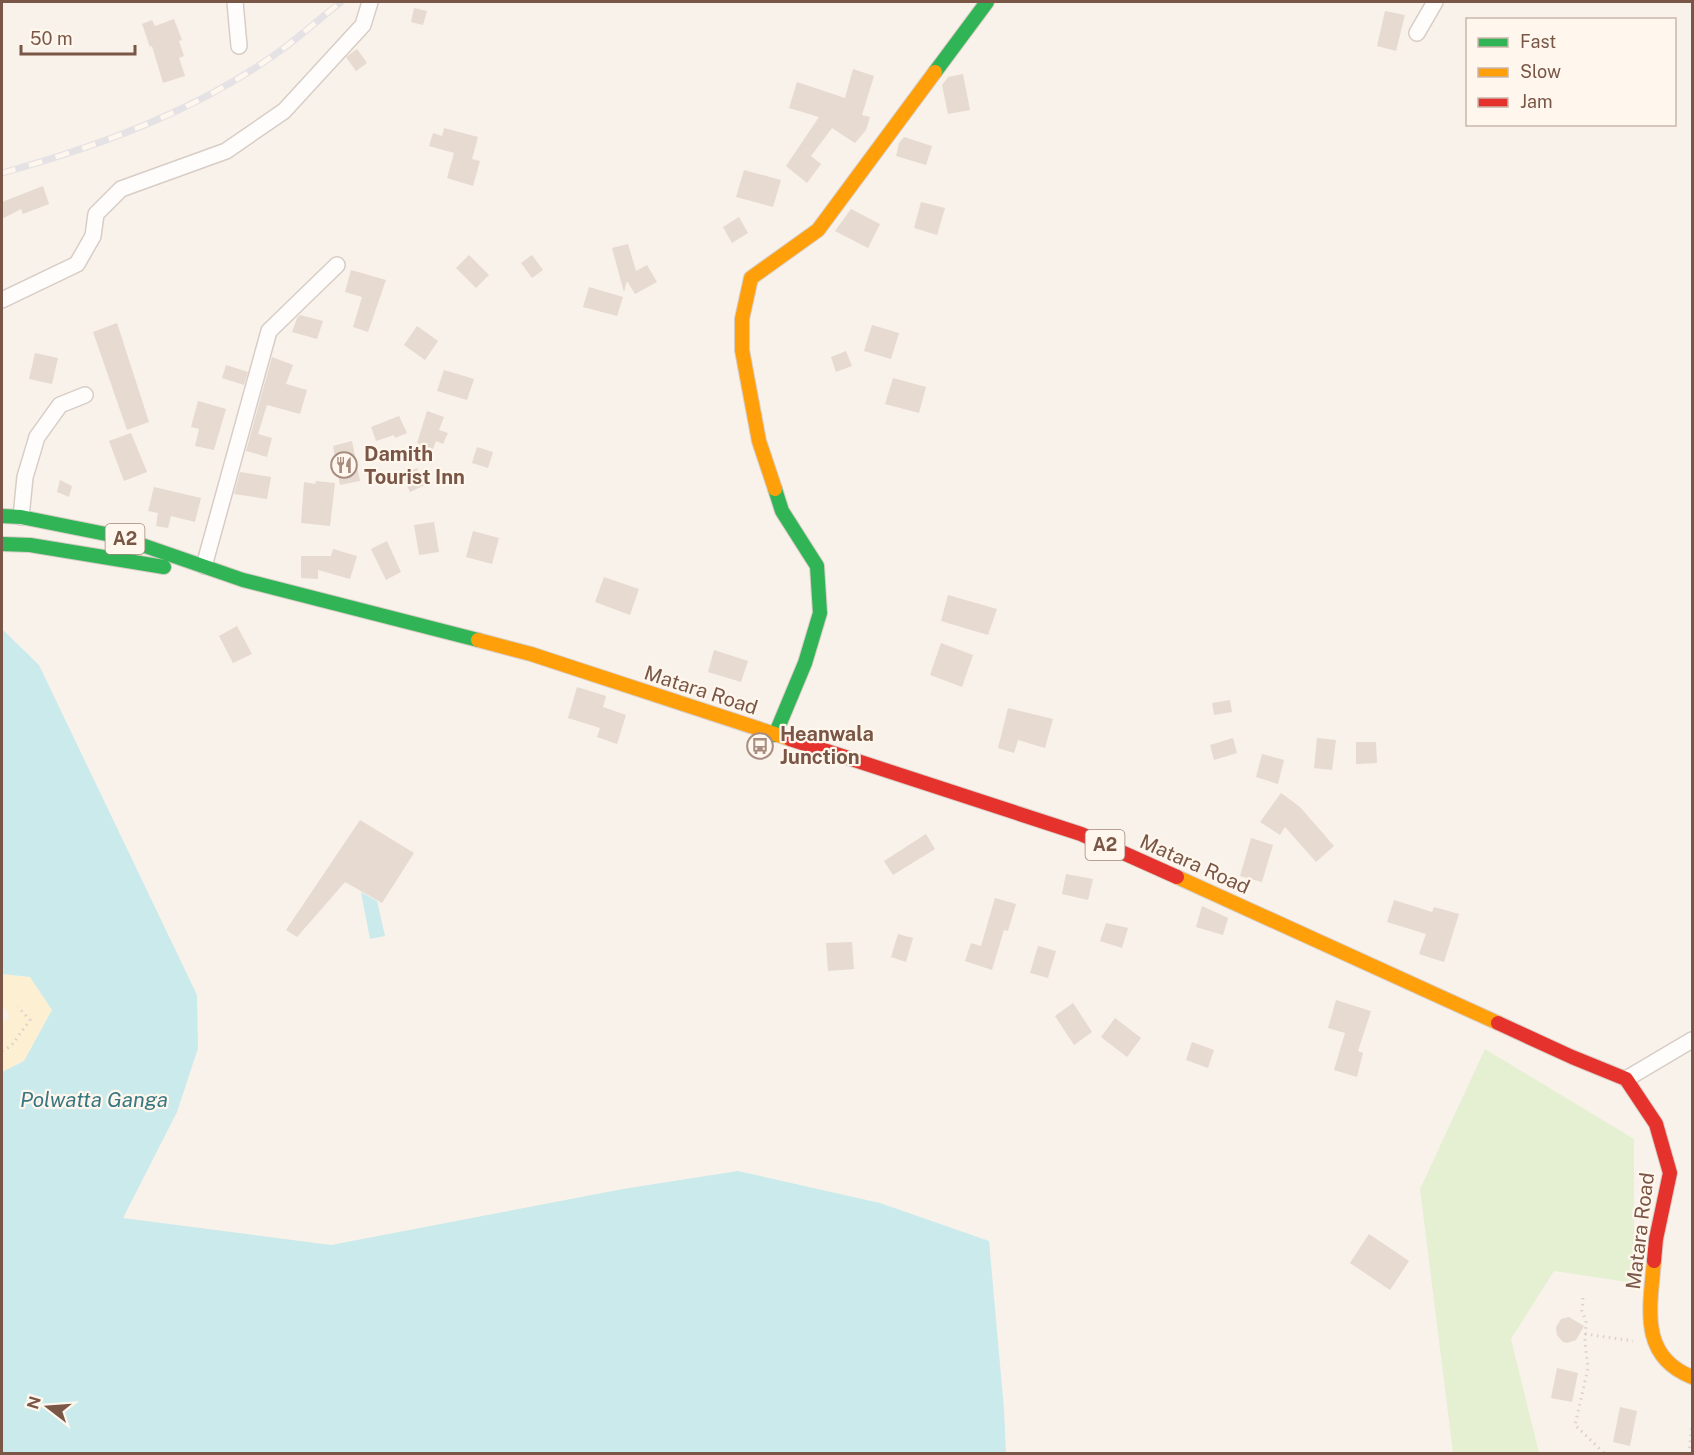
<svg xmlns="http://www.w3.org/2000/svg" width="1694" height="1455" viewBox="0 0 1694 1455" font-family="'Public Sans',sans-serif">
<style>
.green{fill:#e5f0d3}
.sand{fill:#fcefd2}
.water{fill:#caeaeb}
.building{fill:#e6dad1}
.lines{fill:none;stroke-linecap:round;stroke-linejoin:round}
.street-casing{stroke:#d8cdc6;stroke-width:18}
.fast-casing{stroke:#d8cdc6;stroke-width:16}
.slow-casing{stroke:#d8cdc6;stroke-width:16}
.jam-casing{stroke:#d8cdc6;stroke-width:16}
.path{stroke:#dcd1cc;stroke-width:3;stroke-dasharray:1.5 4.5;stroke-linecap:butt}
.street{stroke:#fefdfc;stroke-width:15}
.fast{stroke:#30b455;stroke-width:14}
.slow{stroke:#ff9f0a;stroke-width:14}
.jam{stroke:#e5322d;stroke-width:14}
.rail-casing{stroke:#e5e2e5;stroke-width:7}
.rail{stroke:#fff7ed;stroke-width:4.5;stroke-dasharray:14;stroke-linecap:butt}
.labels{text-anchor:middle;stroke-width:4.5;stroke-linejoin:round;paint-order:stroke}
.shield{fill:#fff7ed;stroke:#a28678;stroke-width:1.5}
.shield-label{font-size:18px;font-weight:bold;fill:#7a5646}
.poi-label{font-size:20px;font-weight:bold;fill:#7a5646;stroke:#fff7ed;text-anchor:start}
.street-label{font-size:20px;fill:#7a5646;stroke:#fff7ed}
.water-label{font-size:21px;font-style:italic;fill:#387882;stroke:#fff7ed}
</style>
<rect width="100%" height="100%" fill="#f9f2ea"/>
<polygon class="green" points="1485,1049 1634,1139 1634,1283 1554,1271 1511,1339 1539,1453 1453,1453 1420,1189"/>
<polygon class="sand" points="2,974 30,977 52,1010 24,1061 2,1072 2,1022 9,1018 7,1011 2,1005"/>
<g class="water">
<polygon points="2,629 39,665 197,995 198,1048 177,1112 123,1218 331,1245 623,1189 738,1171 880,1203 989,1241 1004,1409 1006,1453 2,1453 2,1072 24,1061 52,1010 30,977 2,974"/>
<polygon points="361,892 377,901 385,936 370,939"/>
</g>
<g class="building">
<polygon points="414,8 427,11 423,25 411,22"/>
<polygon points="1385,11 1405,15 1396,51 1377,46"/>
<polygon points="174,19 182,40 179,41 184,56 179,58 185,76 163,83 152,46 150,47 142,24 152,20 155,26"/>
<polygon points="357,49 367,63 356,71 346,57"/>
<polygon points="853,69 874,76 862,115 870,117 866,130 855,143 832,128 811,156 821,164 807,183 786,166 819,117 789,108 797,82 845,98"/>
<polygon points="963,74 970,110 948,114 942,85 948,77"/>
<polygon points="444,128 478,137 472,159 480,161 473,186 447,178 454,153 429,146 433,133 442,136"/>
<polygon points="904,137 932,146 926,165 896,156 899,143"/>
<polygon points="744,170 781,180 773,207 736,197"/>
<polygon points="43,186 49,204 23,214 21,209 2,219 2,202"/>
<polygon points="921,202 945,208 937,235 914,228"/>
<polygon points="851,209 880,224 868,248 835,231"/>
<polygon points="739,217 748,233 732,243 723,227"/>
<polygon points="628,244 636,271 647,265 657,282 635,294 627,281 624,292 612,248"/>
<polygon points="469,255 489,275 476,288 456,268"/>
<polygon points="532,255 543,270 532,278 521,263"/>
<polygon points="351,270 386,280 368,332 353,327 362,297 345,292"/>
<polygon points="589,287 623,297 617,316 583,307"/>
<polygon points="300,315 323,321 317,339 292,332 297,318"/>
<polygon points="117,323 149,422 127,430 93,332"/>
<polygon points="872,325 899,333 891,359 864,351"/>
<polygon points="417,326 438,341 425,360 404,345"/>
<polygon points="846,351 852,366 836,372 831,357"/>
<polygon points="35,353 58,358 52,384 29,379"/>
<polygon points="272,357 293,365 286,384 307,390 300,414 267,405 258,434 272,438 267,457 246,451"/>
<polygon points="226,365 248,372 244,385 222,378"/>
<polygon points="444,370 474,379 467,400 437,391"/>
<polygon points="893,378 926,387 919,413 885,404"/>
<polygon points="198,401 226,409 214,450 195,446 199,429 191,427"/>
<polygon points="427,411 444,417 439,430 448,433 443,444 436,441 433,449 417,443"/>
<polygon points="399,416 407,433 395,438 394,435 376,441 371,427"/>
<polygon points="131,433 147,472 124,481 109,441"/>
<polygon points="352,441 360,481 340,485 333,446"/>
<polygon points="477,447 493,452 488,468 472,463"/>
<polygon points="417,468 425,485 410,492 402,475"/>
<polygon points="240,472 271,477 267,499 234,494"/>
<polygon points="60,480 72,486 69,497 57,492"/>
<polygon points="316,481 335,483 330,526 301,523 304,482 315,484"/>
<polygon points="154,487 201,498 195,522 171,516 168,528 156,526 158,513 148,511"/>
<polygon points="434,522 439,552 419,555 414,525"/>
<polygon points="473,531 499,538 492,564 466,557"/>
<polygon points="387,541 401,572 386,580 371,549"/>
<polygon points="333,549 357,556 350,579 318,570 318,579 301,578 301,556 331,556"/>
<polygon points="604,577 639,589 630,615 595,602"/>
<polygon points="948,595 997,609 988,635 941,621"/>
<polygon points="237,626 252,654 233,663 219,636"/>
<polygon points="941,643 973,655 962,687 930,675"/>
<polygon points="714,650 748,661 741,682 708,672"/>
<polygon points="577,687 606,696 603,707 626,715 617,744 597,737 600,728 568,718"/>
<polygon points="1230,700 1232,712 1214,715 1212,703"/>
<polygon points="1008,708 1053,719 1045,748 1018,740 1014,753 998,748"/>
<polygon points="1233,738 1237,753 1214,760 1210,745"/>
<polygon points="1317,738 1336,740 1332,770 1314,768"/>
<polygon points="1356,742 1376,742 1377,763 1356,764"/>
<polygon points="1262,754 1284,760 1278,784 1256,777"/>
<polygon points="1281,793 1300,807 1334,846 1316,862 1285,827 1280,835 1260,822"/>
<polygon points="360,820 414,853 382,903 345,882 297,937 286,930"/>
<polygon points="926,834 935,849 893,875 884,861"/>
<polygon points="1251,838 1273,845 1262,882 1240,876"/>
<polygon points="1066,874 1093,879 1088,900 1062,894"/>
<polygon points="995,898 1016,904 1008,931 1004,930 992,970 965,961 971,943 981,946"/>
<polygon points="1394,900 1432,912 1434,907 1459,914 1444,962 1419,954 1426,934 1387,922"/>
<polygon points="1202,906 1228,918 1223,935 1196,927"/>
<polygon points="1106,923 1128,928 1122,948 1100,941"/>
<polygon points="898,934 913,938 906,962 891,957"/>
<polygon points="852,942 854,969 828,971 826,943"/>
<polygon points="1038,946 1056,951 1048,978 1030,973"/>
<polygon points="1336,1000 1371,1011 1358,1051 1363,1053 1357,1077 1334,1070 1345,1033 1328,1028"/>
<polygon points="1073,1003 1092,1032 1074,1045 1055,1016"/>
<polygon points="1115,1018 1141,1038 1127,1057 1101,1037"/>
<polygon points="1192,1042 1214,1050 1208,1068 1186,1060"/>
<polygon points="1369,1234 1409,1261 1390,1290 1350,1263"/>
<polygon points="1569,1317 1584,1326 1576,1340 1567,1343 1563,1342 1557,1335 1556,1327 1561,1319"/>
<polygon points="1557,1368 1578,1373 1572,1402 1551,1398"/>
<polygon points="1620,1407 1637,1411 1630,1446 1613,1442"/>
</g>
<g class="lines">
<g class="street-casing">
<g id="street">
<polyline points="235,2 239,46"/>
<polyline points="1417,33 1435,2"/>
<polyline points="2,300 77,264 93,236 96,214 121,189 226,151 284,111 363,25 370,2"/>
<polyline points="21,517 25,477 37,437 60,405 85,395"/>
<polyline points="204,566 269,331 337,265"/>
<polyline points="1626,1079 1692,1040"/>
</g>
</g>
<g class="fast-casing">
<g id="fast">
<polyline points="935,72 987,2"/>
<polyline points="775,489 782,511 817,566 820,613 805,663 775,735"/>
<polyline points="2,516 21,517 116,536 243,580 478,640"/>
<polyline points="2,544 30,545 164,567"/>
</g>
</g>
<g class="slow-casing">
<g id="slow">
<polyline points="775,489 759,441 742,350 742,319 751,278 818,230 935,72"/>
<polyline points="478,640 531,654 790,739"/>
<polyline points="1177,877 1498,1023"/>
<path d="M1654,1261c-4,47 -15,95 38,116"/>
</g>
</g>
<g class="jam-casing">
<g id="jam">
<polyline points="790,739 1081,834 1177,877"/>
<polyline points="1498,1023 1572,1057 1626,1079 1656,1124 1670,1173 1656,1239 1654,1261"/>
</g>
</g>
<g class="path">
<polyline points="2,1051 11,1046 30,1020 18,1007"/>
<polyline points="1583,1298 1582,1311 1586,1321 1585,1342 1588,1368 1575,1425 1605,1454"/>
<polyline points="1585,1334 1633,1341"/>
<polyline points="1689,1454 1692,1424"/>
</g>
<use href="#street" class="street"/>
<use href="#fast" class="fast"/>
<use href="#slow" class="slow"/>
<use href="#jam" class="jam"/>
<g class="rail-casing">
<path id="rail" d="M2,173c98,-27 203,-65 286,-128 18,-14 35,-29 53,-43"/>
</g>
<use href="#rail" class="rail"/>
</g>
<defs>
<g id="restaurant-ring" transform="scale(1.35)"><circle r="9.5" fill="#fff7ed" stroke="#a68d7f" stroke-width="1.5"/><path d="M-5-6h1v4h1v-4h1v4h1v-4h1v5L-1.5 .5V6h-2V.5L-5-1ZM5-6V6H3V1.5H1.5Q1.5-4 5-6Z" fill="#a68d7f"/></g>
<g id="bus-ring" transform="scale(1.35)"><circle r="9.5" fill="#fff7ed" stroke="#a68d7f" stroke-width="1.5"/><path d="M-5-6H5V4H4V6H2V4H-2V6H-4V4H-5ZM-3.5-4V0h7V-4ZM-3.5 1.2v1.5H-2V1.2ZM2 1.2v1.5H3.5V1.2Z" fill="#a68d7f"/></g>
</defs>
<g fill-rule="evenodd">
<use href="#restaurant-ring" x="344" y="465"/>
<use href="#bus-ring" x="760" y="746"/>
</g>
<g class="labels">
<g class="shield">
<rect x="105.5" y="524" width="39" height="30" rx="4.5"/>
<rect x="1085.5" y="830" width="39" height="30" rx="4.5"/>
</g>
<g class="shield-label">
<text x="125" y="545">A2</text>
<text x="1105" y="851">A2</text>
</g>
<g class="poi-label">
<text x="364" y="461">Damith<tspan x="364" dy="23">Tourist Inn</tspan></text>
<text x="780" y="741">Heanwala<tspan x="780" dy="23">Junction</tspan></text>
</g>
<g class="street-label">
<text transform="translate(701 690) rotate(18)" y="7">Matara Road</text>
<text transform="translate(1195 864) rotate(24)" y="7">Matara Road</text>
<text transform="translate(1640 1231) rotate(-83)" y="7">Matara Road</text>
</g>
<g class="water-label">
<text x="94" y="1107">Polwatta Ganga</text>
</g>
</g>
<rect width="1694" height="1455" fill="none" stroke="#7a5646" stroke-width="6"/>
<rect x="1466" y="18" width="210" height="108" fill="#fff7ed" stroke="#cab7aa" stroke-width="1.5"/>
<rect x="1478" y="38" width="30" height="9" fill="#30b455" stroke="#cab7aa" stroke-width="1.5"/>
<text x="1520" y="48" font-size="18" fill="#7a5646">Fast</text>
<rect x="1478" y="68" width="30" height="9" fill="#ff9f0a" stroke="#cab7aa" stroke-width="1.5"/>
<text x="1520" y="78" font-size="18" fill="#7a5646">Slow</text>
<rect x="1478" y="98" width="30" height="9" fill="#e5322d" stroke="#cab7aa" stroke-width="1.5"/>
<text x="1520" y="108" font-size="18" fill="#7a5646">Jam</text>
<g transform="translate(48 1407) rotate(287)" stroke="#fff7ed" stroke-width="4.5" paint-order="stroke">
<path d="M0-4.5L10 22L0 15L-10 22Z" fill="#7a5646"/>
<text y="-9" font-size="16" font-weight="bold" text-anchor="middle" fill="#7a5646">N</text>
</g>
<path d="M21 45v9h114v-9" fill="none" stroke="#7a5646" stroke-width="3"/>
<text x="30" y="45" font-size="18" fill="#7a5646" stroke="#fff7ed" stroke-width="4.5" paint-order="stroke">50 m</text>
</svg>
